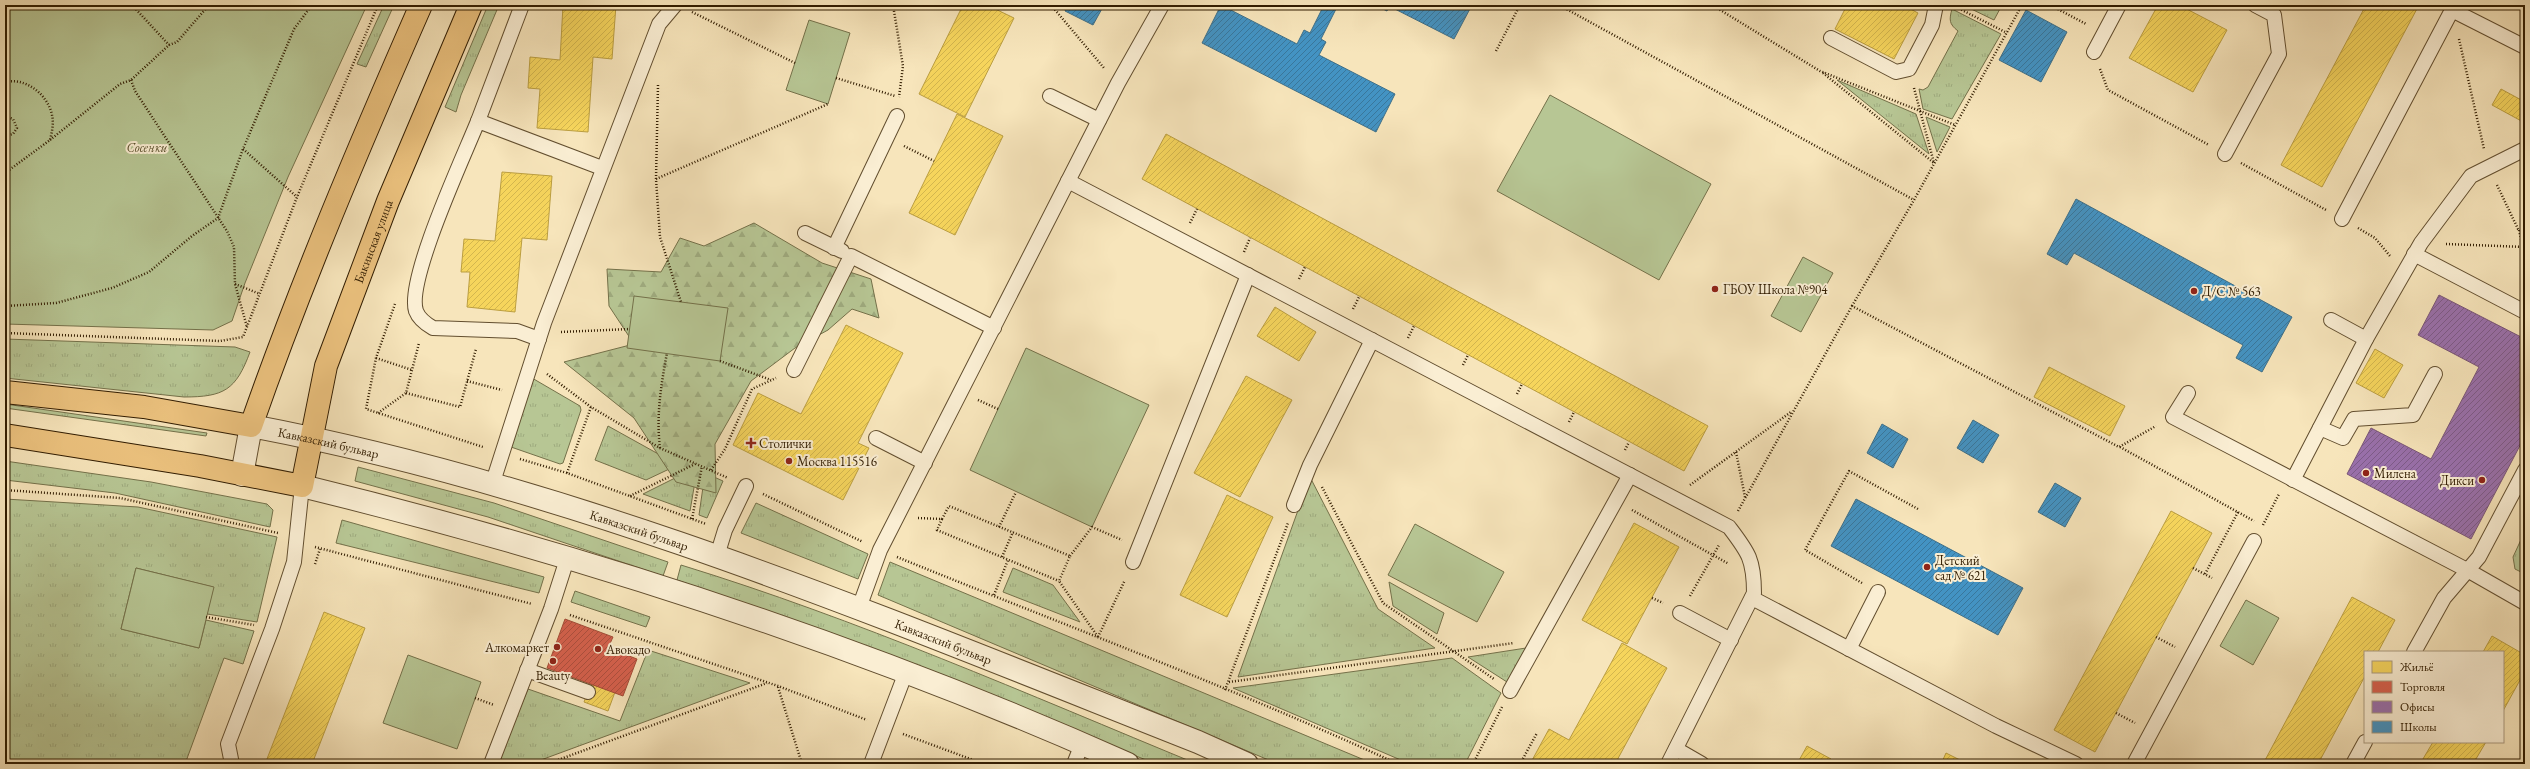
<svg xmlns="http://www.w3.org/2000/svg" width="2530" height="769" viewBox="0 0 2530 769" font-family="'EB Garamond',serif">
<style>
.grass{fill:url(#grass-tufts);stroke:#74714a}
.forest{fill:url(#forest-firs);stroke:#74714a}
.green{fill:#b7c694;stroke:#74714a}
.homes{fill:url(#homes-hatch);stroke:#bb9e40}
.shops{fill:url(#shops-hatch);stroke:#a44c36}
.offices{fill:url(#offices-hatch);stroke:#7a5778}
.schools{fill:url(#schools-hatch);stroke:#3e6f88}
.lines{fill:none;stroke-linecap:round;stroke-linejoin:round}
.service-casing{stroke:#624e2f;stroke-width:16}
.tertiary-casing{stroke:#624e2f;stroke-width:24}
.primary-casing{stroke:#311c00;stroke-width:24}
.path{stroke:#311c00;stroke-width:2.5;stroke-dasharray:1 2;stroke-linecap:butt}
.service{stroke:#faeed3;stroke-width:14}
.tertiary{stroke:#faeed3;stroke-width:22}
.primary{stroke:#ecc27e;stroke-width:22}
.poi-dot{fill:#8f2418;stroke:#faeed3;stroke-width:1.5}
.labels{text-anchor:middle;stroke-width:4;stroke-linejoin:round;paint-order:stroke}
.park-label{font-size:13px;font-style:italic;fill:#594f2c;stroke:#faeed3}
.street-label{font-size:13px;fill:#311c00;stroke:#faeed3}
.poi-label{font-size:13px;fill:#311c00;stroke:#faeed3;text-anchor:start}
</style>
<defs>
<pattern id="grass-tufts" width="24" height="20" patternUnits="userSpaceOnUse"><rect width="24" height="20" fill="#b7c694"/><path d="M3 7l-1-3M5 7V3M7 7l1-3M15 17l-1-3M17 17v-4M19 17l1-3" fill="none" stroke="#9eaa7e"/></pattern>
<pattern id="forest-firs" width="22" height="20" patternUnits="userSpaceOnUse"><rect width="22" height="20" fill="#b7c694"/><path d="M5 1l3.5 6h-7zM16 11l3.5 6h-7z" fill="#9eaa7e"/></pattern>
<pattern id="homes-hatch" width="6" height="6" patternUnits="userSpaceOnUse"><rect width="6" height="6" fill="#f6d55c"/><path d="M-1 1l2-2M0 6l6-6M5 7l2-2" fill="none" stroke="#d3b64e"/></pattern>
<pattern id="shops-hatch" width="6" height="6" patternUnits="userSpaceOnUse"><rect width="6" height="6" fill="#d6604d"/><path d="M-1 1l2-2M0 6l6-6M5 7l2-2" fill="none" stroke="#ae4e3e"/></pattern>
<pattern id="offices-hatch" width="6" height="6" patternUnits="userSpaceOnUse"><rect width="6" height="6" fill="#9970ab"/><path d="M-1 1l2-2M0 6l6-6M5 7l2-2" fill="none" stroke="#7d5b89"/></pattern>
<pattern id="schools-hatch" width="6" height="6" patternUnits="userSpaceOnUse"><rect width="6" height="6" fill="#4393c3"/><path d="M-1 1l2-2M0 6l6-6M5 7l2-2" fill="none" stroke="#39779c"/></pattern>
</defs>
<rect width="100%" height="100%" fill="#f7e5bb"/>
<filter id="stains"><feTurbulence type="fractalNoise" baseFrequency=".005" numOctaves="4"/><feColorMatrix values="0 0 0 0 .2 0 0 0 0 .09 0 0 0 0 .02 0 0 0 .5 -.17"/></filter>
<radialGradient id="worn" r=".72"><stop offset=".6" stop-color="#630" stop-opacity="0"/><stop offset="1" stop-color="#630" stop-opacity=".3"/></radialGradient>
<g class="grass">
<polygon points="384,5 394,5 366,67 357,64"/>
<polygon points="488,5 499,5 461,95 456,112 445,107"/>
<polygon points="1963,5 2002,5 1994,20"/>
<path d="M1952,9l49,25 -49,85 -29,-10 -4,-20 4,1 5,-3 30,-56c-9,-7 -9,-11 -6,-22z"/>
<polygon points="1837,80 1916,114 1929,154"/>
<polygon points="1926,117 1950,127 1937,152"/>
<path d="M5,339l230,8 15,5c-14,38 -26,45 -66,45l-179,-19z"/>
<polygon points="532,378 580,406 581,410 563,463 560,464 511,447"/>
<polygon points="5,404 207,433 206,436 5,408"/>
<polygon points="608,426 662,456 682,463 646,480 595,460"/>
<polygon points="5,461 151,482 267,504 273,510 270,527 115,493 5,480"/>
<polygon points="358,467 494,503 668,562 663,576 488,517 355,481"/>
<polygon points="693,469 697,470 690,511 643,494"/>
<polygon points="705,473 723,481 707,518 699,515"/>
<polygon points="1310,477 1378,609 1435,648 1238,677"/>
<polygon points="5,499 138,507 277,537 257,622 207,614 213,587 136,568 121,629 199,648 206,620 254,631 243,664 224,658 185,764 5,764"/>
<polygon points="756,503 868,554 858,579 741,533"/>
<polygon points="342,520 544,577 539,593 336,543"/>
<polygon points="2525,531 2525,574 2515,569 2513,557"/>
<polygon points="890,562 1374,764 1278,764 878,595"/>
<path d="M681,565c176,54 346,129 516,199h-41l-318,-128 -161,-56z"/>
<polygon points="1013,568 1053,585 1080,622 1003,592"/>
<polygon points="575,591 650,617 646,627 571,602"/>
<polygon points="1526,648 1507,682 1468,657"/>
<polygon points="648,650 750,683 530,764 497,764 528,689 620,721"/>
<polygon points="1452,658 1501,693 1465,764 1410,764 1233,688"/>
</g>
<polygon class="forest" points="754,223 822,263 871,279 879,318 852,309 828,330 795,348 751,381 715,444 716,493 676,482 634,418 564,362 634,344 609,306 607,269 661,272 680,238 704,246"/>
<g class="green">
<polygon points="5,5 367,5 288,177 245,283 232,321 213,330 5,324"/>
<polygon points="809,20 850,33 828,104 786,90"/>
<polygon points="1550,95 1711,184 1659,280 1497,191"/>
<polygon points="1803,257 1833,273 1801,332 1771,316"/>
<polygon points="634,296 728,308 720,361 627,348"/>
<polygon points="1026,348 1149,405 1092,527 970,470"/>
<polygon points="1415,524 1504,572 1477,622 1388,575"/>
<polygon points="136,568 214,587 199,648 121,629"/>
<polygon points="1389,582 1444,613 1437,634 1393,606"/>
<polygon points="2246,600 2279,618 2253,665 2220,646"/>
<polygon points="408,655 481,682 457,749 383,723"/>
</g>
<g class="homes">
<polygon points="563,5 616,5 612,59 593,57 588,132 537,128 540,89 528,88 530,57 560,60"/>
<polygon points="963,5 987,5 1014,18 965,117 919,94"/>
<polygon points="1847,5 1903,5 1918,13 1894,59 1835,29"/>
<polygon points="2158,5 2179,5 2227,30 2193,92 2129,58"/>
<polygon points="2366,5 2419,5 2322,187 2281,165"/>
<polygon points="2501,89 2525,102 2525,123 2492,105"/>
<polygon points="957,114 1003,136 955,235 909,213"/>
<polygon points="1166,134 1708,426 1684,471 1142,179"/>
<polygon points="502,172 552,176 547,240 522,238 515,312 467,307 470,272 461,272 464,239 495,241"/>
<polygon points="1275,307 1316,332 1299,361 1257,336"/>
<polygon points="846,325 903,353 858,443 869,448 843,500 733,445 758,393 801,414"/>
<polygon points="2375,349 2403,365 2384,398 2356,383"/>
<polygon points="2049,367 2125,406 2110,436 2034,397"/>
<polygon points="1246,376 1292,400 1240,497 1194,473"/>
<polygon points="1227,495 1273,517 1227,617 1180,595"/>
<polygon points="2171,511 2212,533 2095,752 2054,730"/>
<polygon points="1634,523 1679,547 1627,644 1582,620"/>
<polygon points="2352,597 2395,620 2378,652 2365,652 2365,676 2318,764 2263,764"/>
<polygon points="324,612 365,628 312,764 265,764"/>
<polygon points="2492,636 2525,655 2525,671 2503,711 2503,652 2483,652"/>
<polygon points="1622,643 1667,668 1615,764 1530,764 1549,729 1569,740"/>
<polygon points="591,684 615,692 608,711 584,702"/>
<polygon points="2433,742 2486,742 2473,764 2420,764"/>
<polygon points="1807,746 1831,759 1828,764 1797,764"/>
<polygon points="1946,753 1968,764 1941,764"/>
</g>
<polygon class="shops" points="565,619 613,637 608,648 637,659 623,696 547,668"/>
<polygon class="offices" points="2439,295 2525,339 2525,436 2471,539 2347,474 2371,428 2431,459 2479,367 2418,335"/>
<g class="schools">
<polygon points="1068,5 1104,5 1093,25 1065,11"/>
<polygon points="1221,5 1297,44 1304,30 1310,33 1324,5 1338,5 1321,39 1326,42 1319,55 1395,94 1376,132 1202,43"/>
<polygon points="1375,5 1472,5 1454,39 1389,6 1387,11"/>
<polygon points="2026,10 2067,32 2041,82 1999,60"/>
<polygon points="2076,199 2292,317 2262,372 2236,358 2243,345 2074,253 2067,265 2047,254"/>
<polygon points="1973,420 1999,435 1983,463 1957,448"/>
<polygon points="1882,424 1908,439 1893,468 1867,453"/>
<polygon points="2055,483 2081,498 2065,527 2038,512"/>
<polygon points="1856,499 2023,588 1998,635 1831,546"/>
</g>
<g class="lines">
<g class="service-casing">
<g id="service">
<polyline points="1831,38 1896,72 1909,69 1932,25 1936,5"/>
<polyline points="2094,52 2119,5"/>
<polyline points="1050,96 1099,120"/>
<polyline points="478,121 522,5"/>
<polyline points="2225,154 2279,54 2274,15 2255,5"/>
<path d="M1068,181l661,346c19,25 25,32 25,66l-86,171"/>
<polyline points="2342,219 2452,10 2525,47"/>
<polyline points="805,233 842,251"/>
<polyline points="834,248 897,116"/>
<polyline points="2414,254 2525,312"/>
<polyline points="2331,320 2366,339"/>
<path d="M539,339l-22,-8 -84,-3c-7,-4 -14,-9 -17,-17 -10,-31 48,-155 62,-190l124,47"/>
<polyline points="794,370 851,256 994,328"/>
<polyline points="2188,393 2173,417 2469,571 2525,603"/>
<polyline points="2320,428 2343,438 2354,419 2413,415 2435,374"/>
<polyline points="876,438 925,463"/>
<polyline points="2293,480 2366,339 2421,243 2471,176 2525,149"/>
<polyline points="492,485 544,323 659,24 675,5"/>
<polyline points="1294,505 1310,465 1372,340"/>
<polyline points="717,556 725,530 746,486"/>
<polyline points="1133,562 1248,275"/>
<polyline points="1752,598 1996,726 2076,764"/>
<polyline points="859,608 880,550 1118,83 1162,5"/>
<polyline points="1680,613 1731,640"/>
<polyline points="1849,649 1878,592"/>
<polyline points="2414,652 2444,598 2479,557 2525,470"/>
<polyline points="527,670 588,692"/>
<polyline points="1510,691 1630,475"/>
<polyline points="1676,749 1702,764"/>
<polyline points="232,764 228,744 272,629 294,562 302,486"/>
<polyline points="491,764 551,609 568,556"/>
<polyline points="871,764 906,672"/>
<polyline points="1074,764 1082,744"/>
<polyline points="2134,764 2254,541"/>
<polyline points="2353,764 2365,742"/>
</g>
</g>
<g class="tertiary-casing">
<g id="tertiary">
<path id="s1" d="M242,475l9,-49c328,62 638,194 947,316l49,22"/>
<path d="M302,486c282,69 560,159 826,278"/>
</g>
</g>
<g class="primary-casing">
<g id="primary">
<path d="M5,392l139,15 107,19c50,-143 109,-282 170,-421"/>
<path id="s2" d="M5,435l195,31 102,20 24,-120 62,-165 83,-196"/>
</g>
</g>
<g class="path">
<polyline points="132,5 169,45"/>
<polyline points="893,5 903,66 899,97"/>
<polyline points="1051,5 1104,68"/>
<polyline points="1559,5 1914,200"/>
<polyline points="1712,5 1820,71 1955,125"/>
<polyline points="2050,5 2086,24"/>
<polyline points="1956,7 2007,33"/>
<polyline points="692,12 795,63"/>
<polyline points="2459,39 2484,149"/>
<polyline points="1496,51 1520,5"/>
<polyline points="2100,69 2108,90 2209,145"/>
<polyline points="1823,73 1934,163"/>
<polyline points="836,78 895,96"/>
<polyline points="131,80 135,91 227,231 234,247 235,284 247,327"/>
<path d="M5,82c21,-5 43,13 47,33 2,8 0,17 -2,25l-45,33"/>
<polyline points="658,85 656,179 660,237 681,302"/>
<polyline points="1914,88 1934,163"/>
<polyline points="5,116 13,119 17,128 13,134 5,136"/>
<polyline points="7,116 8,81"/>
<polyline points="50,140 120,84 131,80 169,45 177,42 209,5"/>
<polyline points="904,146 934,161"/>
<polyline points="243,149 297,197"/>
<polyline points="2241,163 2326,210"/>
<polyline points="5,167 10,170"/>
<polyline points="656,179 828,104"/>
<polyline points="2497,185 2518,229 2525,233"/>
<polyline points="1190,223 1197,209"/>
<polyline points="2358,228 2375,238 2390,256"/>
<polyline points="2519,230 2525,257"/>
<polyline points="2446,244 2525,247"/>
<polyline points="1244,252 1250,238"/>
<polyline points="1299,279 1305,267"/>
<polyline points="235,284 260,294"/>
<polyline points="395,304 376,358 366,409 483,447"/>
<polyline points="5,306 56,303 112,288 149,272 192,236 218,218 243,149 286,48 294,29 312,5"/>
<polyline points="1852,306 1914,200 2022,5"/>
<polyline points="1353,309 1359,297"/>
<polyline points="561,332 630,329"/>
<polyline points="5,333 220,341 243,337 297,197 378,5"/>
<polyline points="1408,338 1414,326"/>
<polyline points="376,358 412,370"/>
<polyline points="720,361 771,380"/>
<polyline points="1463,365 1468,355"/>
<polyline points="547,374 591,407 660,448 728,478"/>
<polyline points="467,381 502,390"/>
<polyline points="406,393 460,407 476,349"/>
<polyline points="1517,394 1522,384"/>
<polyline points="978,400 998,409"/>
<polyline points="378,413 406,393 419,343"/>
<polyline points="1569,422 1574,412"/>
<polyline points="2120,447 2254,521"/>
<path d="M660,448c-4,-32 1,-63 7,-95"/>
<polyline points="1625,450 1629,442"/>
<polyline points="1736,452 1745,497"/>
<polyline points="520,459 567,473 706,524"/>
<polyline points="711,470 725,449 752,389 776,378"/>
<polyline points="567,473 591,407"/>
<polyline points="1690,485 1791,412"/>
<polyline points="1322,487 1383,603 1494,679"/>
<polyline points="5,490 120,498 278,533"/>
<polyline points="763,494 863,542"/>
<polyline points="630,496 695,464"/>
<polyline points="1632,510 1729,564"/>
<polyline points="1738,511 1852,306 2119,447 2156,426"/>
<polyline points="918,518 942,519 949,506 1070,556 1059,581 1098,637"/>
<polyline points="692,519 702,466"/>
<polyline points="942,519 937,530 1059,581"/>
<polyline points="2263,525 2279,494"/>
<polyline points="999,527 1016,492"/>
<polyline points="315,547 532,604"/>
<polyline points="1070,556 1092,527 1122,540"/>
<path d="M897,557c167,68 337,131 501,207"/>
<polyline points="1002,557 1013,532"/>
<polyline points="315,564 320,549"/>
<polyline points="2193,568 2212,578"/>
<polyline points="2205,574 2238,512"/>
<polyline points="1862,583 1805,550 1849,471 1918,509"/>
<polyline points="994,595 1008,560"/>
<polyline points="1690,596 1719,545"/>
<polyline points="1652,598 1663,603"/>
<polyline points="570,615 778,686 867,720"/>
<polyline points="206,617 254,625"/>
<polyline points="1098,637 1125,580"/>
<polyline points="2156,637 2175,647"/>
<polyline points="1229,682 1514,643"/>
<polyline points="778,687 802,764"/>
<polyline points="1225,690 1288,523"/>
<polyline points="475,698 494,705"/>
<polyline points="2116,713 2135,723"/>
<polyline points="903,734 984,764"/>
<polyline points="547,764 767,683"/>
<polyline points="1473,764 1502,707"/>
<polyline points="1520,764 1537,733"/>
</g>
<use href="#service" class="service"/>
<use href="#tertiary" class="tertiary"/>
<use href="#primary" class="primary"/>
</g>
<g class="poi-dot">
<circle cx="1715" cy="289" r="4"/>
<circle cx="2194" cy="291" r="4"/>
<path d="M749 437h4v4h4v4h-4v4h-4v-4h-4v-4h4z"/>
<circle cx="789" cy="461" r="4"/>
<circle cx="2366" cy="473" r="4"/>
<circle cx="2482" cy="480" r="4"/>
<circle cx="1927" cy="567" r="4"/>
<circle cx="557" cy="647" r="4"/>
<circle cx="598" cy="649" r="4"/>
<circle cx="553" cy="661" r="4"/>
</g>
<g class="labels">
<g class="park-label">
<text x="147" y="152">Сосенки</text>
</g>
<g class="street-label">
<text dy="5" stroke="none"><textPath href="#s2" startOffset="557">Бакинская улица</textPath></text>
<text dy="5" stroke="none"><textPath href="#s1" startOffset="129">Кавказский бульвар</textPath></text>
<text dy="5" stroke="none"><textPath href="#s1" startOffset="452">Кавказский бульвар</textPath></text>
<text dy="5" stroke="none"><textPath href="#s1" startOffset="776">Кавказский бульвар</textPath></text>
</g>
<g class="poi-label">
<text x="1723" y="294">ГБОУ Школа №904</text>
<text x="2202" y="296">Д/C № 563</text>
<text x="759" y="448">Столички</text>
<text x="797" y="466">Москва 115516</text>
<text x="2374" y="478">Милена</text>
<text x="2474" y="485" text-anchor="end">Дикси</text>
<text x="1935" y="565">Детский<tspan x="1935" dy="15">сад № 621</tspan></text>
<text x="549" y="652" text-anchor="end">Алкомаркет</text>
<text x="606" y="654">Авокадо</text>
<text x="553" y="680" text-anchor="middle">Beauty</text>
</g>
</g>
<rect width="2530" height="769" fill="none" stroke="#f7e5bb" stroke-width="20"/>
<rect x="6" y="6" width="2518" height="757" fill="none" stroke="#311c00" stroke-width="2"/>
<rect x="10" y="10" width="2510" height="749" fill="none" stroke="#311c00"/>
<rect x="2364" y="651" width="140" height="92" fill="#faeed3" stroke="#aa9a7f"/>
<rect x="2372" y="661" width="20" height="12" fill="#f6d55c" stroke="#aa9a7f"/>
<text x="2400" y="671" font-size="12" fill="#311c00">Жильё</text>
<rect x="2372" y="681" width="20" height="12" fill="#d6604d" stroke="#aa9a7f"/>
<text x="2400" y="691" font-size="12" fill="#311c00">Торговля</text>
<rect x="2372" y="701" width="20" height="12" fill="#9970ab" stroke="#aa9a7f"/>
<text x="2400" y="711" font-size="12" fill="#311c00">Офисы</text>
<rect x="2372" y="721" width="20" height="12" fill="#4393c3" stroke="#aa9a7f"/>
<text x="2400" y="731" font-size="12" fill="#311c00">Школы</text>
<rect width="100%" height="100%" filter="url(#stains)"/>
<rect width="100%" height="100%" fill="url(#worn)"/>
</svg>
